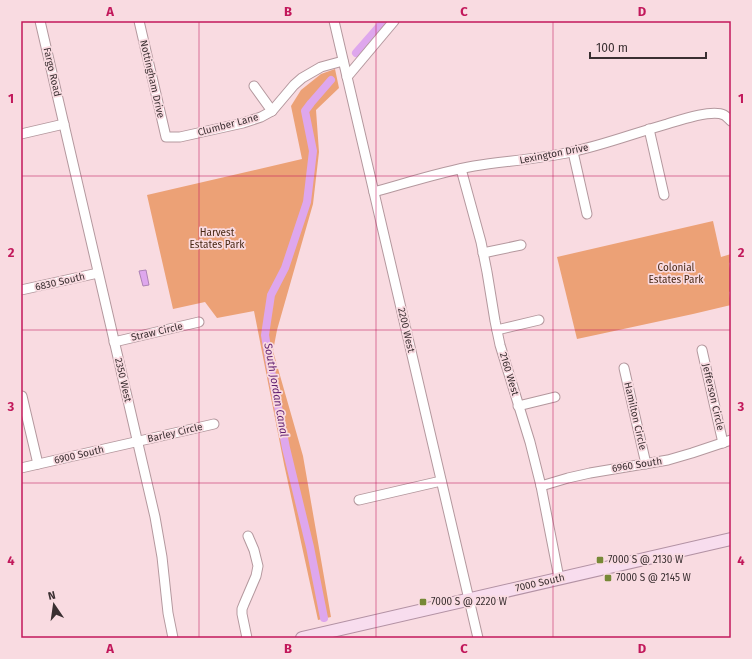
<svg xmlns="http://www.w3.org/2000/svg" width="752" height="659" viewBox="0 0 752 659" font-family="'Fira Sans',sans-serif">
  <rect width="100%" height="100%" fill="#f9dbe1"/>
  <g fill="#eca176">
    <polygon points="335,69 339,88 316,110 319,152 313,204 277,330 273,351 303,456 331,617 318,620 284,464 254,311 217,318 205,302 173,309 147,195 302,159 291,106 301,90 321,74"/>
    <polygon points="713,221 721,257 731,254 731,262 729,263 731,275 731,291 729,292 731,305 693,314 577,339 557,257"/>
  </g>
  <polygon fill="#dea7ed" stroke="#ad83b5" points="146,270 149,285 143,286 139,271"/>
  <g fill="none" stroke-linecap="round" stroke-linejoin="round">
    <g stroke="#dea7ed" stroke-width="8">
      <polyline points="356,53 384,21"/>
      <polyline points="324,618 310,547 286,448 269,360 265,335 271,295 285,268 307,202 313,151 305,111 311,103 331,80"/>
    </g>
    <g stroke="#b4989e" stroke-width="11">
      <g id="minor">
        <polyline points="40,21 155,517 162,557 168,613 173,638"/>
        <polyline points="139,21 166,137 180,137 243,123 261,117 272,111 294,85 302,78 321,67 343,61"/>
        <polyline points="334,21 478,638"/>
        <polyline points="347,77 394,21"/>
        <polyline points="254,86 272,111"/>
        <polyline points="649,129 664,195"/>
        <polyline points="21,134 64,124"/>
        <polyline points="573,152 587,214"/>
        <polyline points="461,169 481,242 487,272 495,321 500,345 530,442 541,486 559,578"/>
        <path d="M374,192C407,183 440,172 474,166C507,161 539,159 571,152C604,145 635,133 667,124C680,120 712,109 724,115C726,116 729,119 731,121"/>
        <polyline points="483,253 521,245"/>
        <polyline points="21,290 98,273"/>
        <polyline points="497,330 539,320"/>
        <polyline points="114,342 199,322"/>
        <polyline points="702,350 723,443"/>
        <polyline points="624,368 646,464"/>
        <polyline points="22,396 38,464"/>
        <polyline points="518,406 555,397"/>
        <polyline points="21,468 214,424"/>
        <polyline points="541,486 568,478 590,473 668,460 692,453 731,440"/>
        <polyline points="359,500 441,481"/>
        <polyline points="247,638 242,614 242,609 244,604 256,576 258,566 254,550 248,536"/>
      </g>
    </g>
    <g stroke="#b392a4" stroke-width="14">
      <polyline id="major" points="302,638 731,539"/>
    </g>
    <use href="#minor" stroke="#fff" stroke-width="9"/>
    <use href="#major" stroke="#f8ddee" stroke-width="12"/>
  </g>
  <path fill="none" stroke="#c2185b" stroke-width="1" stroke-opacity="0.55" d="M199,21V638M376,21V638M553,21V638M21,176H731M21,330H731M21,483H731"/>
  <g fill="#778837" stroke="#f9dbe1" stroke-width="1.5">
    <rect x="596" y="556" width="8" height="8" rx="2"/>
    <rect x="604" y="574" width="8" height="8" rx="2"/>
    <rect x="419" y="598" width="8" height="8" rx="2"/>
  </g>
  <g text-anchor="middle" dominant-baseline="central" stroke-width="3.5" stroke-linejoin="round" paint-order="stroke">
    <g font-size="10" fill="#3a2f31" stroke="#f9dbe1">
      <text transform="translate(52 72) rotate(77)">Fargo Road</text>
      <text transform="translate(152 79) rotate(77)">Nottingham Drive</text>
      <text transform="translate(228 125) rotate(-15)">Clumber Lane</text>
      <text transform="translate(554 154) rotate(-11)">Lexington Drive</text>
      <text transform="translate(60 282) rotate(-13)">6830 South</text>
      <text transform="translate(406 330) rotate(77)">2200 West</text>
      <text transform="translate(157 332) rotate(-13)">Straw Circle</text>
      <text transform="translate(509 374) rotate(73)">2160 West</text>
      <text transform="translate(123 380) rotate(77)">2350 West</text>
      <text transform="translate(713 397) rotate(77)">Jefferson Circle</text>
      <text transform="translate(635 416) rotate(77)">Hamilton Circle</text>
      <text transform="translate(175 433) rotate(-13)">Barley Circle</text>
      <text transform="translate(79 455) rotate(-13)">6900 South</text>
      <text transform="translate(637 465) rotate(-9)">6960 South</text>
      <text transform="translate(540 583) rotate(-13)">7000 South</text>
    </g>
    <g font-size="10" fill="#472713" stroke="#f9dbe1">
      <text x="217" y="233">Harvest<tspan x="217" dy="12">Estates Park</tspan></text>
      <text x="676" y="268">Colonial<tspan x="676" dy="12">Estates Park</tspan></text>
    </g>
    <g font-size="10" fill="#3a2f31" stroke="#f9dbe1" text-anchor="start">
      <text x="608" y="560">7000 S @ 2130 W</text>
      <text x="616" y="578">7000 S @ 2145 W</text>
      <text x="431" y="602">7000 S @ 2220 W</text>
    </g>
    <g font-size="11" font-style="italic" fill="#611f71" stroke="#f9dbe1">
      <text transform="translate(276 390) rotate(80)">South Jordan Canal</text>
    </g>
  </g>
  <rect width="752" height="659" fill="none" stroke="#f9dbe1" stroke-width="44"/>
  <g transform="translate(54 605) rotate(347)" stroke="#f9dbe1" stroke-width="3" paint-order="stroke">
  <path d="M0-3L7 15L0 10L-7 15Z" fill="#3a2f31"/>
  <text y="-6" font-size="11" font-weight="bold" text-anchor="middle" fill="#3a2f31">N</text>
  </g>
  <path d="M590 52v6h116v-6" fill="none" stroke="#3a2f31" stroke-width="2"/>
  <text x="596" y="52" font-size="12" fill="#3a2f31" stroke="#f9dbe1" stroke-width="3" paint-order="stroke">100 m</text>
  <rect x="22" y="22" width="708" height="615" fill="none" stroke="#c2185b" stroke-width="1.5"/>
  <g font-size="13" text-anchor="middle" font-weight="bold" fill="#c2185b">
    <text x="110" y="16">A</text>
    <text x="288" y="16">B</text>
    <text x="464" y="16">C</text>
    <text x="642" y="16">D</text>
    <text x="11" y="103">1</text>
    <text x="741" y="103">1</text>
    <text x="11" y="257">2</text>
    <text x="741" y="257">2</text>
    <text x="11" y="411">3</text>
    <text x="741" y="411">3</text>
    <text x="11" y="565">4</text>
    <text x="741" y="565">4</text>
    <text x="110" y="653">A</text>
    <text x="288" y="653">B</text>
    <text x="464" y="653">C</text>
    <text x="642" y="653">D</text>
  </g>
</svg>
